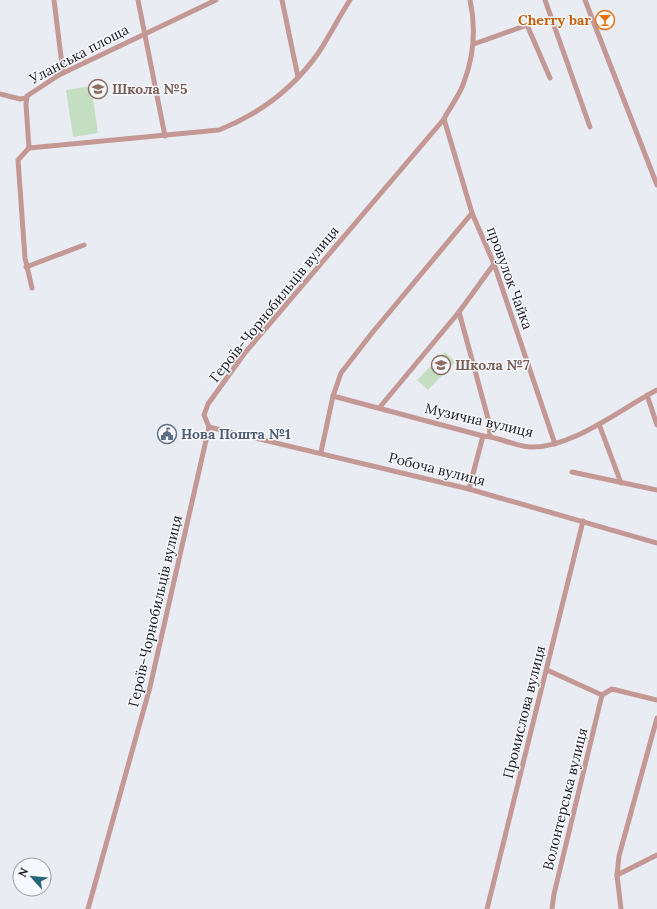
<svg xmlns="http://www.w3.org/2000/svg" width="657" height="909" viewBox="0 0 657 909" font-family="Lora,serif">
  <rect width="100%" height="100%" fill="#eaecf3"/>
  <g fill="#c4dec2">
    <polygon points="91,86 98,133 73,137 66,90"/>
    <polygon points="445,352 455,362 428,390 417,380"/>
  </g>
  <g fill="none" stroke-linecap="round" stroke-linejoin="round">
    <g stroke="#c49894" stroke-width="5">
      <polyline points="54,0 63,73"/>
      <polyline points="138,0 165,136"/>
      <polyline points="282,0 298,77"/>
      <polyline points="545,0 590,127"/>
      <polyline points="585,0 657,185"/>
      <polyline points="474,44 527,25 550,78"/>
      <polyline points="0,94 20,99 27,98"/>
      <polyline points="444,119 472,213 494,264 555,444"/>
      <path d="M29,148L219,130C259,114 294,88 319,52C330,35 339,17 350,0"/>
      <polyline points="29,148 26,104 27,96 59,75 216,0"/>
      <polyline points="29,148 18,160 25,258 32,288"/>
      <polyline points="26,267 84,245"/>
      <polyline points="459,312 489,422 490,436"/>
      <polyline points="647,395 657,425"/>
      <path d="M333,396L483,436C499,437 514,446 530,447C571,449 622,408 657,390"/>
      <polyline points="380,407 459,312 494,264"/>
      <polyline points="599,424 621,483"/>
      <polyline points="209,427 469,489 657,543"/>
      <polyline points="321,452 333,396 341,373 372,333 472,213"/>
      <polyline points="572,472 657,490"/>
      <polyline points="469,489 483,436"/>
      <polyline points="547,670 602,695 612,689 657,700"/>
      <polyline points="617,875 657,855"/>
      <path d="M88,909L150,687L209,427L204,415L208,404L244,354L444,119C450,107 460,95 464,82C474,55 476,27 470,0"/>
      <polyline points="487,909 583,521"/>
      <polyline points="552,909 554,894 602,695"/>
      <polyline points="621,909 617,875 619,856 657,718"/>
    </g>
  </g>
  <defs>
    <g id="bar-ring" transform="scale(1)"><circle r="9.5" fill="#f8f9ff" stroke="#e8710a" stroke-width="1.5"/><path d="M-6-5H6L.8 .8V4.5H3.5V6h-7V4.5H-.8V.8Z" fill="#e8710a"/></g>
    <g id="school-ring" transform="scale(1)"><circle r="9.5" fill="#f8f9ff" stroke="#8d6e63" stroke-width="1.5"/><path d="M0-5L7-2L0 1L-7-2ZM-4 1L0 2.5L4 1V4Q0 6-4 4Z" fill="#8d6e63"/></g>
    <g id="civic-ring" transform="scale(1)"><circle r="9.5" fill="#f8f9ff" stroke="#5c6f8a" stroke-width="1.5"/><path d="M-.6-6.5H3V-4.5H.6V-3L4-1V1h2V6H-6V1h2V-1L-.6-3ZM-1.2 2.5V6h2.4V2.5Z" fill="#5c6f8a"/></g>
  </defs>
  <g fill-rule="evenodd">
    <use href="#bar-ring" x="605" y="20"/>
    <use href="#school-ring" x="98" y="89"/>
    <use href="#school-ring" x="441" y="365"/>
    <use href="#civic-ring" x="167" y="434"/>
  </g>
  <g text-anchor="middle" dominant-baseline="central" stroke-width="3" stroke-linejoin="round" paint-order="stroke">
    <g font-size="14" font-weight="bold" fill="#c56008" stroke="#f8f9ff" text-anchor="end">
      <text x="591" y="20">Cherry bar</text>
    </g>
    <g font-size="14" fill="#1a1a1d" stroke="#f8f9ff">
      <text transform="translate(79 54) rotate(-28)">Уланська площа</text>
      <text transform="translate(510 278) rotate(70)">провулок Чайка</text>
      <text transform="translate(274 304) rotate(-51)">Героїв-Чорнобильців вулиця</text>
      <text transform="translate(479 420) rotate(13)">Музична вулиця</text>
      <text transform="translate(437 469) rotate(14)">Робоча вулиця</text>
      <text transform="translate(155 611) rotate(-77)">Героїв-Чорнобильців вулиця</text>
      <text transform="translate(524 712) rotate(-76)">Промислова вулиця</text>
      <text transform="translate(565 799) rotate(-76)">Волонтерська вулиця</text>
    </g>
    <g font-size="14" font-weight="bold" fill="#785e54" stroke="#f8f9ff" text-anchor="start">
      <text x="112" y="89">Школа №5</text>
      <text x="455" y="365">Школа №7</text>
    </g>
    <g font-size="14" font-weight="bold" fill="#4e5e75" stroke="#f8f9ff" text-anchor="start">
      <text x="181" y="434">Нова Пошта №1</text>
    </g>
  </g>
  <g transform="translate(32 877) rotate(297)"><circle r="19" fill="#f8f9ff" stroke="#9fa0a5"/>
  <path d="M0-3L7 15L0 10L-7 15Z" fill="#25667a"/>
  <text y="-6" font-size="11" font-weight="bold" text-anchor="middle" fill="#1a1a1d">N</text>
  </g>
</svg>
